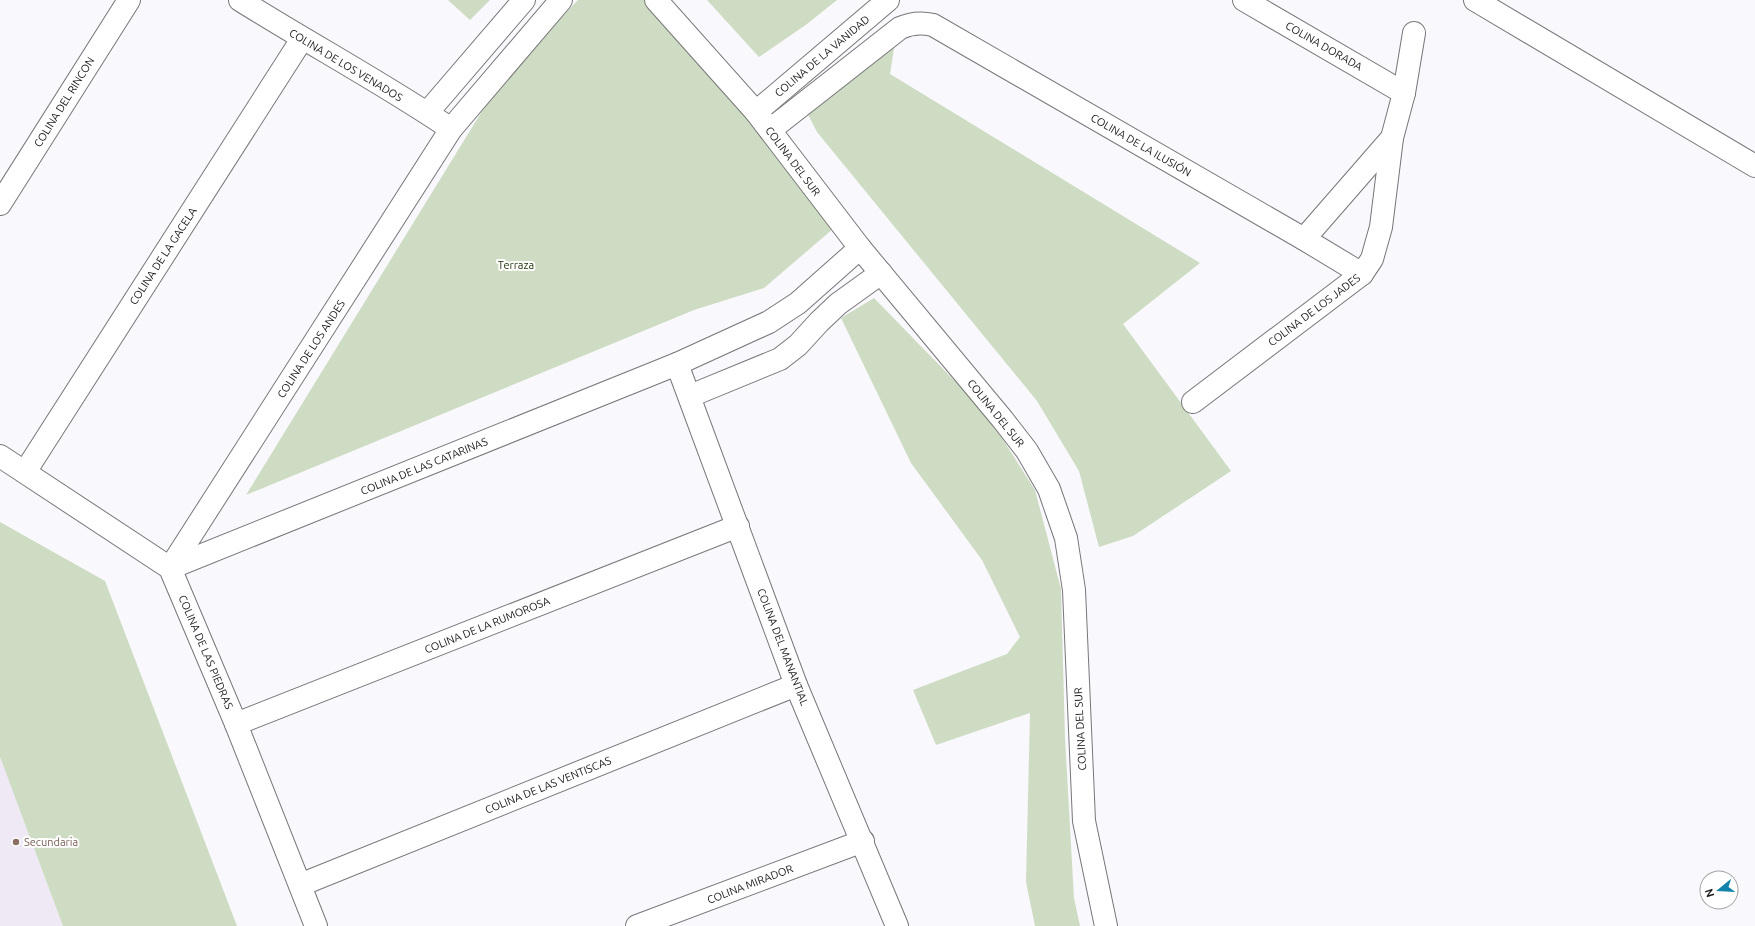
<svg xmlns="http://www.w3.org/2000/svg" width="1755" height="926" viewBox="0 0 1755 926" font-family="Ubuntu,sans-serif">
  <rect width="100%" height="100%" fill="#f9f8fc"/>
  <polygon fill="#eee9f5" points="0,757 63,926 0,926"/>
  <g fill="#cedcc3">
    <polygon points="448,0 490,0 470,20"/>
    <polygon points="578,0 650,0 751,118 834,228 764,288 694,310 246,495 503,77"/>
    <polygon points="707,0 837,0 807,24 759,57"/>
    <polygon points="895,42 890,74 1200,263 1123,324 1231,471 1133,536 1099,547 1079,471 1037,401 817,132 804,107"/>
    <polygon points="874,298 986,413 1035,490 1061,589 1065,738 1074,898 1080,926 1035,926 1026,882 1030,713 936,745 913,690 1007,654 1020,637 982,560 911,463 841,318"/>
    <polygon points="0,522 105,581 237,926 63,926 0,757"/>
  </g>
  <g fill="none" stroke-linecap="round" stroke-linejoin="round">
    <g stroke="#777679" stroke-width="24">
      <g id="minor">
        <path d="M240,0C310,44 383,83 451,129"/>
        <polyline points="656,0 756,112 860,248 1003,420 1027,451 1049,489 1066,538 1074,590 1084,821 1106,926"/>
        <polyline points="1244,0 1404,93"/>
        <polyline points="1475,0 1755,166"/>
        <polyline points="756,112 888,0"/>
        <polyline points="427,113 524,0"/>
        <path d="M770,130L900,28C911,23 921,22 933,25L1304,239L1362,274"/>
        <polyline points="0,204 129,0"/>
        <polyline points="1304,239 1392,138"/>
        <polyline points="677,364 796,685 897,926"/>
        <polyline points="690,396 780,359 798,345 819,322 838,304 881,273"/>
        <polyline points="1193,402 1362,274 1372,259 1381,227 1392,138 1404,93 1414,33"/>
        <polyline points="0,456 170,568 236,724 316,926"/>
        <polyline points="25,472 302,39"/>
        <polyline points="170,568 677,364 769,322 798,303 860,248"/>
        <polyline points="170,568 451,129 561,0"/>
        <polyline points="236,724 738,526"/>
        <polyline points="300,885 796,685"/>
        <polyline points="637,926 863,841"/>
      </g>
    </g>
    <use href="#minor" stroke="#fff" stroke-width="22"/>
  </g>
  <circle fill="#8d6e63" stroke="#fff" stroke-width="1.5" cx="16" cy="842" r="4"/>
  <g text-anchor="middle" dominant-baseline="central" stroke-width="4" stroke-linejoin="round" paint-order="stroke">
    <g font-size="11" fill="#1c1b1d" stroke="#fff">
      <text transform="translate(1324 46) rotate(30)">COLINA DORADA</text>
      <text transform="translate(822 56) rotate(-40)">COLINA DE LA VANIDAD</text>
      <text transform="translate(346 65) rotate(31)">COLINA DE LOS VENADOS</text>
      <text transform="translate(64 102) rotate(-58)">COLINA DEL RINCON</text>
      <text transform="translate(1141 145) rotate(30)">COLINA DE LA ILUSIÓN</text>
      <text transform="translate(793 161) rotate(53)">COLINA DEL SUR</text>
      <text transform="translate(163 256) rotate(-57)">COLINA DE LA GACELA</text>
      <text transform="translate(1314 310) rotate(-37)">COLINA DE LOS JADES</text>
      <text transform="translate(311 349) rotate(-57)">COLINA DE LOS ANDES</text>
      <text transform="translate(996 413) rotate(51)">COLINA DEL SUR</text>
      <text transform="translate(424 466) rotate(-22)">COLINA DE LAS CATARINAS</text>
      <text transform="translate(487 625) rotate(-22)">COLINA DE LA RUMOROSA</text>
      <text transform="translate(783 647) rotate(69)">COLINA DEL MANANTIAL</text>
      <text transform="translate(206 652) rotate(67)">COLINA DE LAS PIEDRAS</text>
      <text transform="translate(1080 729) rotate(-93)">COLINA DEL SUR</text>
      <text transform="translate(548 785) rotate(-22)">COLINA DE LAS VENTISCAS</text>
      <text transform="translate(750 884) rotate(-21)">COLINA MIRADOR</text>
    </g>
    <g font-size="11" fill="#1e3207" stroke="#fff">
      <text x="516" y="265">Terraza</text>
    </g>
    <g font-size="11" fill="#785e54" stroke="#fff" text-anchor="start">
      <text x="24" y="842">Secundaria</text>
    </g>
  </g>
  <g transform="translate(1719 890) rotate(252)"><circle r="19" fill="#ffffff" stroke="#a4a4a5"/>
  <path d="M0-3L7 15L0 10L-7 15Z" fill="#1183aa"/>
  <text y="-6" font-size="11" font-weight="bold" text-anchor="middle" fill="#1c1b1d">N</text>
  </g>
</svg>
